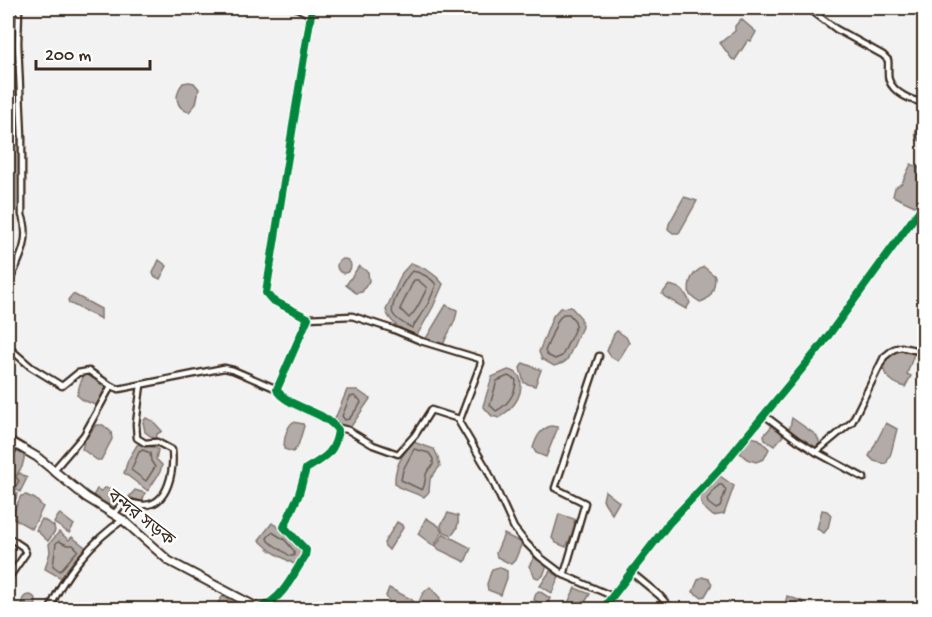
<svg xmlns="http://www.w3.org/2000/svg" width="932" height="617" viewBox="0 0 932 617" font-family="'Gochi Hand','Noto Sans Bengali',sans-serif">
  <rect width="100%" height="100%" fill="#f3f2f2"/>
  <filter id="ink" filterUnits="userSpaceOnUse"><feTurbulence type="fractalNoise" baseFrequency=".0167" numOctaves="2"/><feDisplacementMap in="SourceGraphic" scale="12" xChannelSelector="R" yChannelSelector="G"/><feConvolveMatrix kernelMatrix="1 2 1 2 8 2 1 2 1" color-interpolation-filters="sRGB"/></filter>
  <g filter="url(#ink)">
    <g fill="#b2aba7" stroke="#827770" stroke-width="1.5">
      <polygon points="741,19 756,32 751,41 748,40 735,60 732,59 720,43 735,31 735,26"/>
      <path d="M189,82L194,83L199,89L196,104L189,112C175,108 174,94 183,83Z"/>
      <path d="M924,114V141L917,140C912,131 920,122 924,114Z"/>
      <polygon points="911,164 924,170 924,198 919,208 893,196 895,188 902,183"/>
      <polygon points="684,197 697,201 679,233 673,233 668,229 669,224"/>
      <circle cx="344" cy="266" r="7"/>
      <polygon points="159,260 167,266 160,279 154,276 153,273"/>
      <path d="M411,263C423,267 435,273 443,284L433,307L416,337C403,330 390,324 386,310L402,273Z"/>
      <polygon points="359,266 368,272 369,281 362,292 356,293 346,285"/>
      <path d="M704,267L715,276C715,287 712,299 700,302L690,295C687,283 692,272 704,267Z"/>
      <path d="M669,285C680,287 686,292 690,303L686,309L665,297L662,294Z"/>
      <polygon points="73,294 101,309 101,319 69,303 68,300"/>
      <path d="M446,305L457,310C457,324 446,333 443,346L425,340Z"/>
      <polygon points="571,307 581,318 582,327 567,360 563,363 554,366 542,359 539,352 553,316 560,308"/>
      <polygon points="617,331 626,337 629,343 618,361 611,357 607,351 614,334"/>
      <path d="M903,349L915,351L907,374L911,376L905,387C891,383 874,369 890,356C895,352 897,350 903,349Z"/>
      <polygon points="523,363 541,370 535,386 524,383 520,368"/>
      <path d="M508,370C528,373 522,397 510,409C507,412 502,415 499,418L492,416L483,406L492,377Z"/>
      <polygon points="85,373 90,373 108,387 98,406 83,400 77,395 80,384"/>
      <polygon points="347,390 357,390 370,399 350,428 342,426 335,419"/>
      <polygon points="146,418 153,421 162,431 157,434 156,440 145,432 143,422"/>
      <polygon points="792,418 816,435 820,443 813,449 789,431"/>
      <path d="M293,422L303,424L304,426L298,446L293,452L284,449C284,440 286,428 293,422Z"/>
      <polygon points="886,423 897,429 891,453 886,464 874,461 869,456"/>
      <polygon points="96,425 103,425 111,432 112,439 101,460 97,460 82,449 85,439"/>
      <path d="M551,426L558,427L546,457L536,453L533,448C536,438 540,429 551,426Z"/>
      <polygon points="772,426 779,430 783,436 774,446 765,440 764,435"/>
      <polygon points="751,437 759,439 769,449 764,459 756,462 747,459 740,453"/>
      <path d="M413,442L434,449L438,457L440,466L430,479L429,492L424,497L398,487L395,483C394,468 403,453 413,442Z"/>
      <polygon points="140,444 156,448 158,450 156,459 162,465 160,472 148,491 124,473 128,460 137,445"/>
      <path d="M19,451L24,454V459L22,467L15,477L20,473L27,478L20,492L10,485L14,479L8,486C8,473 3,455 19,451Z"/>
      <polygon points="720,476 734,486 724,514 713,516 702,506 700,497"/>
      <polygon points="9,487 18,494 10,511 8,511"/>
      <polygon points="105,488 110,489 123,499 120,505 115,508 93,496 97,489 101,491"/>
      <polygon points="135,490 145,493 143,499 144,503 129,497"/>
      <polygon points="605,491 619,502 612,514 603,500"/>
      <polygon points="26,495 35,499 43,507 32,529 11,517 21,496"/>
      <polygon points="822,510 827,511 831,515 828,528 824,533 817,529"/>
      <path d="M448,513L458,516C459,523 457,530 452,535L442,531L441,525Z"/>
      <polygon points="60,514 74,525 69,533 54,523 58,516"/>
      <polygon points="559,514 574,519 575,528 566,547 556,543 552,538"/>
      <polygon points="426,518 439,526 442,533 434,546 418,534"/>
      <polygon points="42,519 54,526 55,531 48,541 36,530"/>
      <polygon points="397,522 402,525 403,528 389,550 385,546 384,543"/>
      <path d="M272,523C283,531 298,541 302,555L294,564L271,551L259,540Z"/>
      <polygon points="59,532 69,540 72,537 88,549 66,575 61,578 45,569 50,552 49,544"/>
      <polygon points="444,534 471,548 465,562 438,549 436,545"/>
      <polygon points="504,534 522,543 515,560 511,564 497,557 496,553"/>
      <polygon points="535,556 547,565 543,576 538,578 535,577 529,566"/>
      <polygon points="499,567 507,571 507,578 501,595 488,590 487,584 492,569"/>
      <polygon points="550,571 559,576 552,593 540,586"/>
      <polygon points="702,577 709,579 712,584 705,596 701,597 693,592 698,580"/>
      <path d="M430,587L440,598L439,606L436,609H420C417,600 423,592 430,587Z"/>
      <polygon points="389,588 411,599 413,601 411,609 388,609 389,602 386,596"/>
      <polygon points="575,588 590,594 581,609 575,609 568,603"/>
      <polygon points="539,591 550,598 547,607 534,600 536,593"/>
      <circle cx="29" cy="602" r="7"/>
      <polygon points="223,596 237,605 235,609 213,609"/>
      <polygon points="787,596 804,602 802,609 784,609"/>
    </g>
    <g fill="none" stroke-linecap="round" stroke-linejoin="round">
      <g stroke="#6b5e55" stroke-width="1.5">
        <path d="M412,271C420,272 432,278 436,285L428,304L412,328C406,325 396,320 393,314C389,305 406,277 412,271Z"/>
        <path d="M414,280H418L427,288C422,298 417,311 409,318L400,309Z"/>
        <polygon points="563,314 569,314 575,321 576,326 562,356 555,359 547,355 545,351 558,320"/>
        <path d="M508,376L516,380C516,393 508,405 496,411L490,405L497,381Z"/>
        <polygon points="354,396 360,400 361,403 349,419 345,420 342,416 350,397"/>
        <path d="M414,449L429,453L433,459V465C421,475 428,482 422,490L401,480L403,470Z"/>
        <polygon points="143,450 150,453 151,461 155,467 146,481 131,470 139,452"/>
        <polyline points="8,462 15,463 13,473 19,481 12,492 13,503 8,506"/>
        <polygon points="719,485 722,485 726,490 720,507 716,509 708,503 707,499"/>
        <polygon points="272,532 285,540 294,551 294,556 290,556 268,541 267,538"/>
        <polygon points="59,541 67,545 73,545 78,550 60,571 53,566 56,543"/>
      </g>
      <path stroke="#b2aba7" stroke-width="4" d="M8,273C15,246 15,223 15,196C15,166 17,137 15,108C13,74 10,42 11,8"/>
      <g stroke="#3b2a1e" stroke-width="9">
        <g id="minor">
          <polyline points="297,8 311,15"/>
          <path d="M808,8L836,29L883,55L888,60C889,66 887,74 889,80C893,92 913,103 924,101"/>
          <polyline points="8,80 9,180 8,239"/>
          <path d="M8,285C18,261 32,241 22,215V137L18,43L19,8"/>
          <polyline points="308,318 352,316 392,329 421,341 480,359 481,363 459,422 487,469 514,528 526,543 540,557 564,575 612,596"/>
          <polyline points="8,347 31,367 62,386 78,373 89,371 111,386"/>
          <polyline points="764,415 797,440 816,452 852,422 884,357 894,349 901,347 924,352"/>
          <polyline points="336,427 348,430 373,445 398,454 415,435 431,410 459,419"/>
          <polyline points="816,452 864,478"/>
          <polyline points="8,457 16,445"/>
          <polyline points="53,471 84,435 111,386 119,389 224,368 233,370 277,389"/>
          <path d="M114,514L124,502C131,502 137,505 144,505C169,505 174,469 172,450L157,442L145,443L137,438L136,424L141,385"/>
          <polyline points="8,537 23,547 26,553 8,579"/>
          <polyline points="631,572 660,596 672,610"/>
          <polyline points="564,575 585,503 555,488 599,356"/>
          <path d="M50,610C61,577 95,538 123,520"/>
        </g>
      </g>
      <g stroke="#3b2a1e" stroke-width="10">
        <g id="tertiary">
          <path d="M261,607C283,599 293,575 305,556L306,550L284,527L299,494L306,469C324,458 335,454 338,430C323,410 294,410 278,392L277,389L308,318L272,300L266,293L312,8"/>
          <polyline points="602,610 669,523 718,471 820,347 924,204"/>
        </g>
      </g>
      <g stroke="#3b2a1e" stroke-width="11">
        <polyline id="trunk" points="8,440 37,457 86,497 123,520 169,561 262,610"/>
      </g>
      <use href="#minor" stroke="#fff" stroke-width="4.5"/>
      <use href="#tertiary" stroke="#fff" stroke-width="5"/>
      <use href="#trunk" stroke="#fff" stroke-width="7"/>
      <g stroke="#fff" stroke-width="11">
        <g id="cycleway">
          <path d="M261,607C283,599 293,575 305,556L306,550L284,527L299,494L306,469C324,458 335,454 338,430C323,410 294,410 278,392L277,389L308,318L272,300L266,293L312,8"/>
          <polyline points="602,610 669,523 718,471 820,347 924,204"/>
        </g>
      </g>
      <use href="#cycleway" stroke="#00873e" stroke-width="8"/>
    </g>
  </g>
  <g text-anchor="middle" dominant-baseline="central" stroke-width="4.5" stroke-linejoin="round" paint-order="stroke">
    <g font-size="18" fill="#3b2a1e" stroke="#fff">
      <text transform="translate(140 519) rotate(38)">বন্দর সড়ক</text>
    </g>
  </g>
  <rect width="932" height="617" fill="none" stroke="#fff" stroke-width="30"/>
  <rect x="15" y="15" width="902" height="587" fill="none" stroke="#3b2a1e" stroke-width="2" filter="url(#ink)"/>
  <path d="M36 60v9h114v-9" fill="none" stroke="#3b2a1e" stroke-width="3"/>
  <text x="45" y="60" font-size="18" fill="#3b2a1e" stroke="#ffffff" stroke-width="4.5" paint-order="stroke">200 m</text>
</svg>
